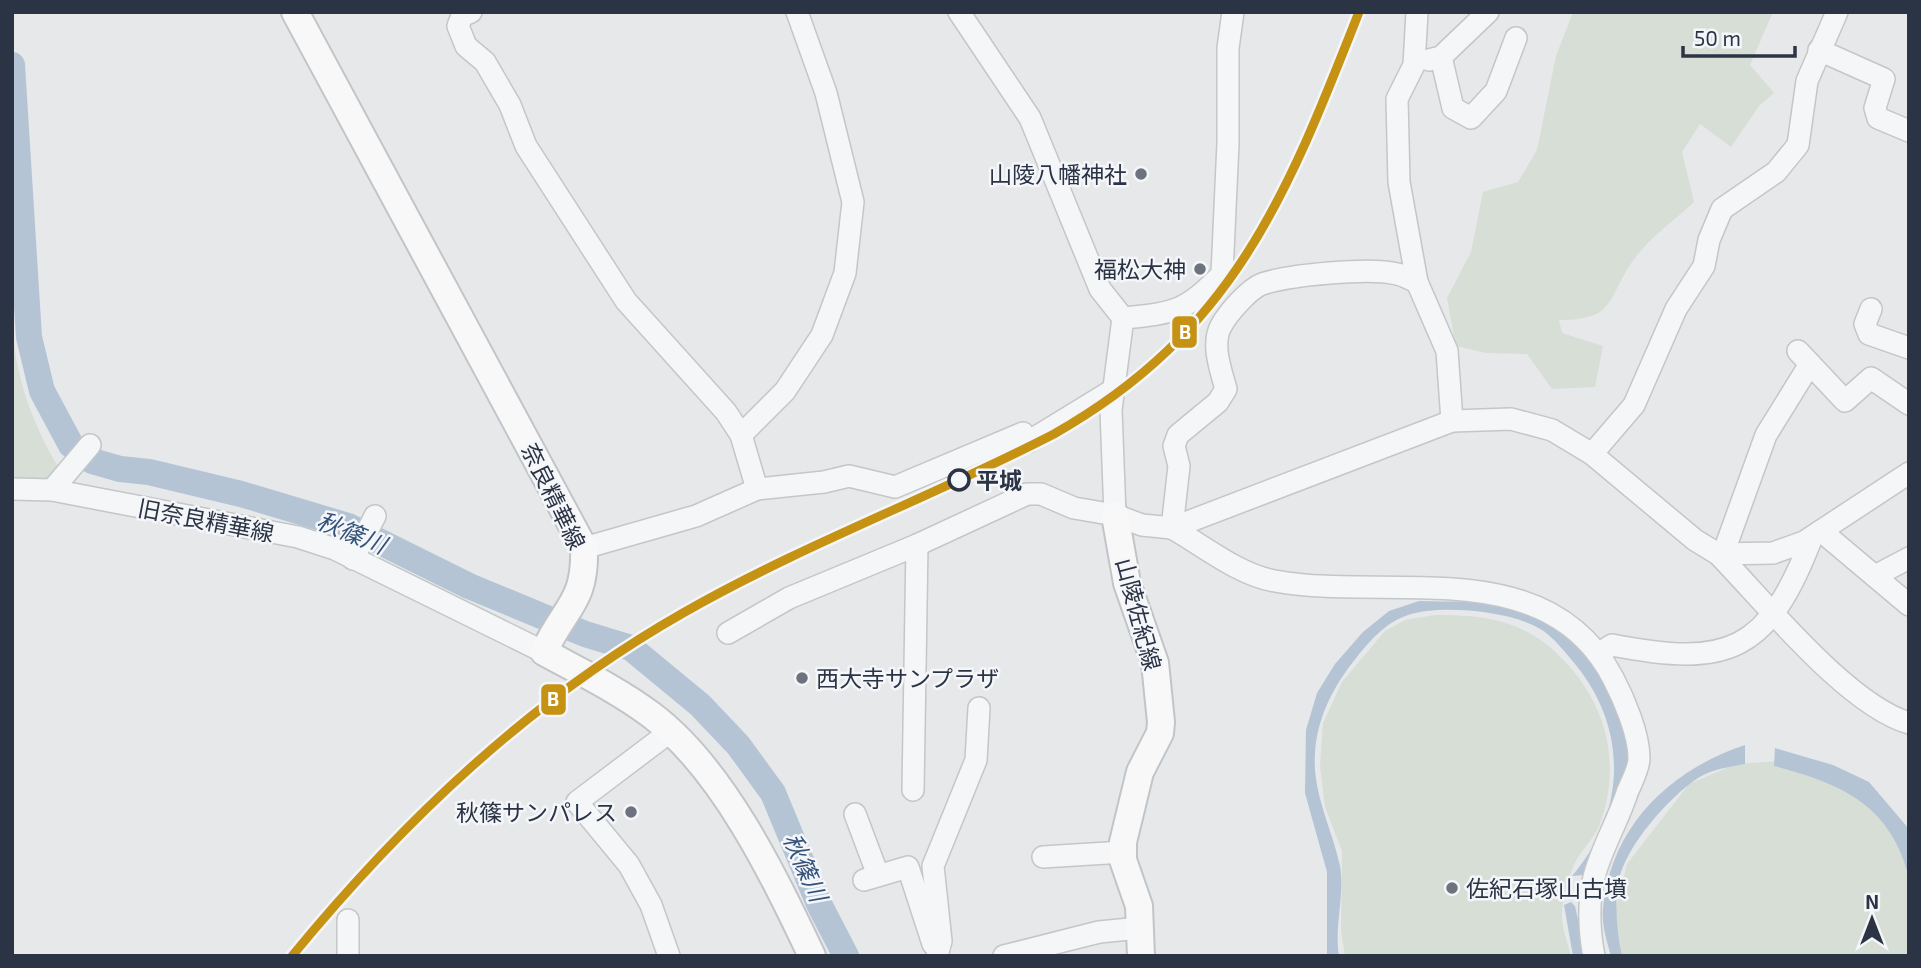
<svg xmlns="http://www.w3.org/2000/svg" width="1921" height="968" viewBox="0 0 1921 968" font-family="'Exo 2','Noto Sans JP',sans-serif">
  <rect width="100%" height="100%" fill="#e6e8ea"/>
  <g fill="#d6ded6">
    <path d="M1573,12H1773L1750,65L1774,93L1759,106L1731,147L1700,124L1682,152L1694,202C1675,220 1650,237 1635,258C1606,297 1618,320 1559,320L1562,333L1603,346L1595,387L1552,389L1527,354L1486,353L1456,346L1447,298L1471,252L1483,192L1518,182L1537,150L1556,56Z"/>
    <path d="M12,318C14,374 31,422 60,470L52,483L12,481Z"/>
    <path d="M1435,615C1492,615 1530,622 1569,666C1609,711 1621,769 1599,826C1593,840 1579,852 1573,867C1568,880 1561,905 1562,919C1563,931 1568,944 1571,956H1345L1341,931L1342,851L1325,807L1320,766L1323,723L1342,682L1385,631L1405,620Z"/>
    <polygon points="1794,760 1853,787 1906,843 1909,855 1909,956 1622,956 1615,912 1627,864 1689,784 1736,764"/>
  </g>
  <g fill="#b4c4d5">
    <path d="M1419,601C1451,602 1485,600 1515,608C1546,617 1568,636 1588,660C1598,672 1609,685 1617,699C1645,755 1613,828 1583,875L1572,876C1627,812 1628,728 1575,664C1566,653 1554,638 1542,630C1513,611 1441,604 1408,615C1384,623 1368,643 1353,662C1332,689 1317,719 1315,753C1312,793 1332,828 1340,866C1345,895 1334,926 1339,956H1327V872L1305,793L1306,730L1317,693L1335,664L1363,632L1389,611Z"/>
    <path d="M1745,745V764C1729,767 1712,769 1698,778C1670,796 1625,847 1619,880C1614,907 1617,930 1622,956H1611C1607,942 1601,923 1603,908C1611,826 1670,770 1745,745Z"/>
    <path d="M1775,748L1833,765L1869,782L1909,829V878C1891,805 1842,784 1774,766Z"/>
    <polygon points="1571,902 1575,906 1586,956 1573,956 1564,905"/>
  </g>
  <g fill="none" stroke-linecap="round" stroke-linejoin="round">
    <polyline stroke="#b4c4d5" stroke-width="26" points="12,65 29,337 42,391 71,445 92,461 120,469 149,472 241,494 348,526 469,586 585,634 631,648 700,705 738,745 773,793 819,904 846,956"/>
    <g stroke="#c4c6c8" stroke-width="24">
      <g id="minor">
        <polyline points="471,12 462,16 458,26 466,46 485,62 510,105 526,146 626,301 726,412 741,435 757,489"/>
        <polyline points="959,12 1030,118 1100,289 1123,318 1111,410 1115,515"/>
        <polyline points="1417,12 1414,65 1397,99 1399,182 1417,282 1447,351 1452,421"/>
        <polyline points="1819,50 1884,79 1875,108 1878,118 1909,131"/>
        <polyline points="1441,57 1453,108 1471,118 1496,91 1516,38"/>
        <polyline points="1429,60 1441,57 1488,12"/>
        <path d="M1417,282C1411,280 1404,275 1397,274C1370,267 1289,275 1262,284C1249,289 1228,313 1221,326C1211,344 1221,371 1226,389L1218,402L1178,435L1174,446L1179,466L1172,528C1204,546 1239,575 1275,581C1389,602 1546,551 1613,678C1624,699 1639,734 1639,758C1639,769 1631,783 1627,793C1618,821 1601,849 1594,877C1588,900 1589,932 1594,956"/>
        <polyline points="1871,309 1865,324 1869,334 1909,348"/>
        <path d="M1123,318C1174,313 1186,312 1222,274L1228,143V48L1233,12"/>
        <polyline points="1798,351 1845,401 1871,378 1909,404"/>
        <polyline points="741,435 785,391 822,335 845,273 853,202 826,93 797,12"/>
        <polyline points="1592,454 1634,405 1676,309 1704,266 1709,240 1722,209 1776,172 1798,145 1807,81 1837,12"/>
        <polyline points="12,489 52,490 298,537 335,549 544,652"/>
        <polyline points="52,490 90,445"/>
        <polyline points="1821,531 1909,605"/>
        <polyline points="584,548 696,516 757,489 824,482 849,476 895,487 1023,433 1028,442 1113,390"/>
        <path d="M1718,554C1764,601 1847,705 1909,723"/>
        <polyline points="1723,554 1766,435 1810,364"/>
        <polyline points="353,559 375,516"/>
        <polyline points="1875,576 1909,558"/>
        <polyline points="728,633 789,598 917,545 1027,494 1041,494 1074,508 1115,515 1142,525 1172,528 1452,421 1511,419 1552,430 1592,454 1695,540 1718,554 1773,553 1804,542 1909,473"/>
        <path d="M1598,654L1612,645C1729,668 1768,652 1812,537"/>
        <polyline points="913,790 917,545"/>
        <polyline points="855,814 878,875"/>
        <polyline points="1043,857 1123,852"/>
        <polyline points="864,880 908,867 933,944"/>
        <polyline points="348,956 348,920"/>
        <polyline points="669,956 651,905 629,865 577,802 671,731"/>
        <polyline points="937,956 941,941 933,866 976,760 979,708"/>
        <polyline points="1004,956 1099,932 1140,928"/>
      </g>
    </g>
    <g stroke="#c2c5c8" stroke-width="30">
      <g id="major">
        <path d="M295,12L584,548C586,603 564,607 544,652C579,671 618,690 650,714C722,767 774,876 812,956"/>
        <polyline points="1115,515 1127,583 1155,663 1161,722 1160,733 1140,772 1123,842 1123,860 1139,906 1141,956"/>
      </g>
    </g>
    <use href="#minor" stroke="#f5f6f7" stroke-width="21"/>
    <use href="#major" stroke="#f8f8f8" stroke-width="26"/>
    <g stroke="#f4f6f9" stroke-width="14">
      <path id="rail-1" d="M292,956C403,821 530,700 683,613C802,545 932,497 1054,434C1234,332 1287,195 1359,12"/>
    </g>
    <use href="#rail-1" stroke="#c69213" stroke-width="9"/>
  </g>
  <g fill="#6c737f" stroke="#f4f6f9" stroke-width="2.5">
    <circle cx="1141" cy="174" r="7"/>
    <circle cx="1200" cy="269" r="7"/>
    <circle cx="802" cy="678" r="7"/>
    <circle cx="631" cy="812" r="7"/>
    <circle cx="1452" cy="888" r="7"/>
  </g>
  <circle fill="#f4f6f9" stroke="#2b3445" stroke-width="3.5" cx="959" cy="480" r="10"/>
  <g text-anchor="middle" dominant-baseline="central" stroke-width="5" stroke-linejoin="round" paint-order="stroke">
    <g font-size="23" fill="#2b3445" stroke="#f4f6f9" text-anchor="end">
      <text x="1127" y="174">山陵八幡神社</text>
      <text x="1186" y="269">福松大神</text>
      <text x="816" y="678" text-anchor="start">西大寺サンプラザ</text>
      <text x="617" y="812">秋篠サンパレス</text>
      <text x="1466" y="888" text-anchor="start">佐紀石塚山古墳</text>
    </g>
    <g font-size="23" font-weight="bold" fill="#2b3445" stroke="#f4f6f9" text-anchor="start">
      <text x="976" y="480">平城</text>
    </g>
    <g font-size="23" fill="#2b3445" stroke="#f4f6f9">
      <text transform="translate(554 496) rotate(64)">奈良精華線</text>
      <text transform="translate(206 520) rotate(11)">旧奈良精華線</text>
      <text transform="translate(1139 614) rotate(75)">山陵佐紀線</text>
    </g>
    <g font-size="24" font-style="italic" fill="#34527a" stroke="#f4f6f9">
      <text transform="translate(352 532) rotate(22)">秋篠川</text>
      <text transform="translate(806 867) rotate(66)">秋篠川</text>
    </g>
  </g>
  <g stroke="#f4f6f9" stroke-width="2.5">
    <rect x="1171" y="315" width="27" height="34" rx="7" fill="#c69213"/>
    <rect x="540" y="683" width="27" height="33" rx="7" fill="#c69213"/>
  </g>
  <g font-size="19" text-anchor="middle" font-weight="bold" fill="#fff">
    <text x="1185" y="339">B</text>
    <text x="553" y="706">B</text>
  </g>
  <rect width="1921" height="968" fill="none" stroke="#2b3445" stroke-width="28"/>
  <g transform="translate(1872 919)" stroke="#f4f6f9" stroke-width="5" paint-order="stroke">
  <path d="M0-5L12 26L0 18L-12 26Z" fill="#2b3445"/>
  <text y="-10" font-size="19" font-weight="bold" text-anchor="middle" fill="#2b3445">N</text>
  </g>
  <path d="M1683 46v10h112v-10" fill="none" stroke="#2b3445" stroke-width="3.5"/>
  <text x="1694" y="46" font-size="21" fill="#2b3445" stroke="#f4f6f9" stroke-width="5" paint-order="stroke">50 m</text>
</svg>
